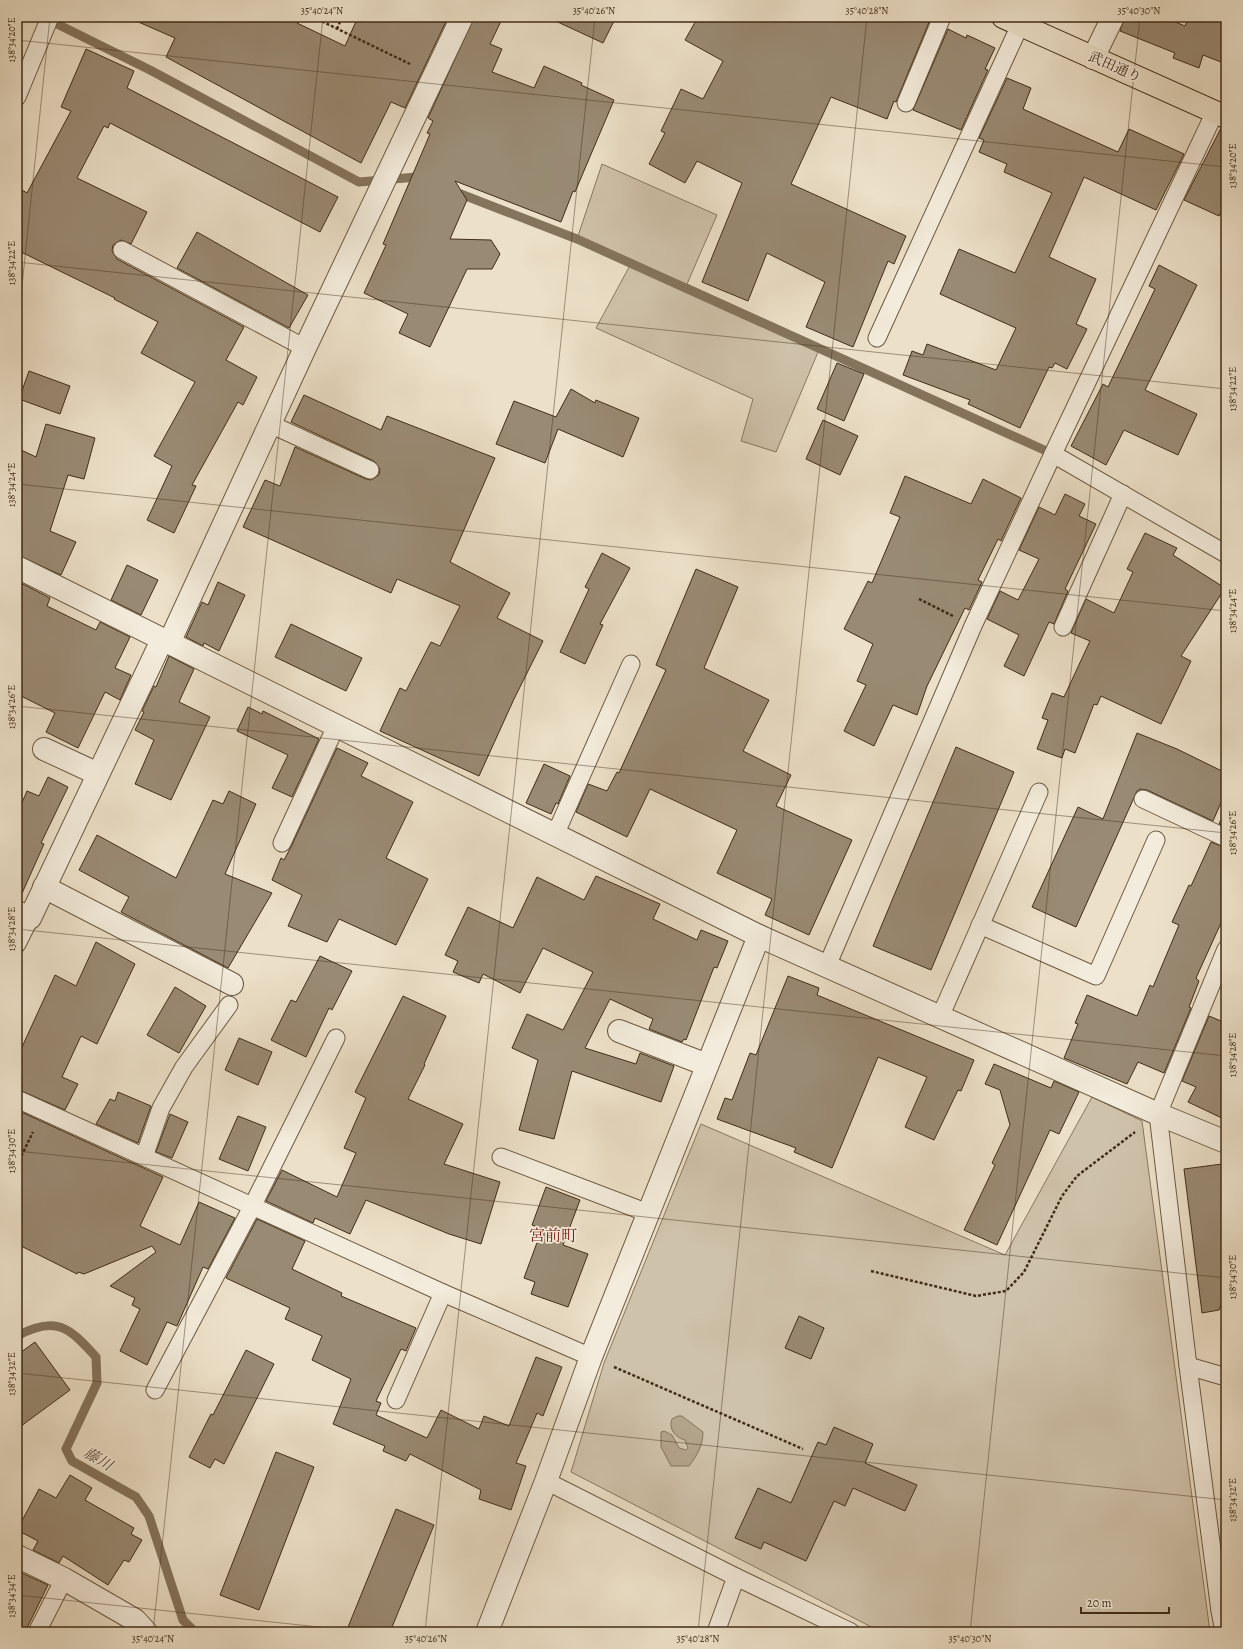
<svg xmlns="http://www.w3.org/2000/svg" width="1243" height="1649" viewBox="0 0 1243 1649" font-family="Alegreya,'Noto Serif JP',serif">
  <rect width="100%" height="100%" fill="#ece0c8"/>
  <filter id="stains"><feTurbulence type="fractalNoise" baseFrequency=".005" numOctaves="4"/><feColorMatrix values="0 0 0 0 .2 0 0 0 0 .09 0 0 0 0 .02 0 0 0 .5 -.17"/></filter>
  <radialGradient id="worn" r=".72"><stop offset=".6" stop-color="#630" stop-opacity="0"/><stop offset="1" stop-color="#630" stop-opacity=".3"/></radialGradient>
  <g fill="#cfc2aa" stroke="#887860">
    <polygon points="602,164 717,215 687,284 821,345 776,452 741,441 753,399 596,328 633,260 577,239"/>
    <polygon points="1092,1097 1142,1121 1210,1632 881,1632 571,1472 604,1363 701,1124 1005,1255"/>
  </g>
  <path fill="#b2a38b" stroke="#84745c" d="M678,1416H682L703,1432C703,1445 697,1456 689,1466H671L661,1447V1432L664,1431L672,1435L679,1448L686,1450L688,1448L685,1440C676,1438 668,1429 672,1419Z"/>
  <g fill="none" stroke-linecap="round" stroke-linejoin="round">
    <g stroke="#84745c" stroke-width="9">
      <polyline points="49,20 150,70 359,182 417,177 423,179"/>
      <polyline points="453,191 577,239 1053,454"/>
      <path d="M17,1336C56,1315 69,1327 96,1357L97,1383L66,1449L72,1461L136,1497L149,1516L183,1620L195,1632"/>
    </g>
  </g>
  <g fill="#998a73" stroke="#402d16">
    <polygon points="127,17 299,17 297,23 345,46 358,17 448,17 405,108 391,102 361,163 166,57 175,38"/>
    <polygon points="474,17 503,17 490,44 502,49 492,72 534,88 544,66 582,83 581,85 614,100 575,192 573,191 561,222 455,181 467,200 450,239 491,240 500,254 492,269 467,269 430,347 399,333 408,314 364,293 386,245 383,244 430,134 427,133 433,121 428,118"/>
    <polygon points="547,17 616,17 603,43"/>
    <polygon points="698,17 925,17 930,20 896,102 894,101 887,119 831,97 791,184 906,236 894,264 888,261 853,347 806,327 825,282 767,253 748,301 702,282 742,183 697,161 685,183 649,164 665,133 661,131 681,89 703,99 723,61 685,40"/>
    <polygon points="1089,17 1099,17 1097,22"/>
    <polygon points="1125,17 1163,17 1185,26 1189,17 1226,17 1226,64 1203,55 1199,68 1173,58 1175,53 1120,31"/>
    <polygon points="948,29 966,38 967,35 995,48 985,69 988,70 961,130 913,110"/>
    <polygon points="86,49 134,71 127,88 338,197 320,232 110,123 108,128 104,126 77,178 147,212 131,244 121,240 113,245 112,251 117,259 244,327 226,360 257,377 243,405 238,402 192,485 196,486 174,533 147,520 172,466 154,456 195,382 141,353 158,322 114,299 115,298 17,250 17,187 27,193 71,111 61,107"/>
    <polygon points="1007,78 1031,88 1023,109 1118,152 1129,129 1184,154 1156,210 1084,177 1049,257 1096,279 1076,324 1087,329 1067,369 1055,363 1052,368 1049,367 1020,428 968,404 970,400 903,375 912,351 923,355 927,344 996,370 1016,328 940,294 959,249 1015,273 1052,193 1004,172 1007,164 979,152 984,140 979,138"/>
    <polygon points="1221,128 1226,129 1226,201 1219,216 1184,200"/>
    <polygon points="197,232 308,295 289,328 177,268"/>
    <polygon points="1159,265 1197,285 1145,390 1197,414 1178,455 1124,430 1106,465 1071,446 1103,384 1108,387 1155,289 1149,286"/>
    <polygon points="837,363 864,374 844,421 817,409"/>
    <polygon points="29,371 70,386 60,414 19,399"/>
    <polygon points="571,389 595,403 596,400 639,418 623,457 558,429 545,463 496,444 514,401 556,417"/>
    <polygon points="304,395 381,430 387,416 495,458 450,562 510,593 497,618 543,641 514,699 479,776 380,731 400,688 406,691 431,642 440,646 460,606 397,579 391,593 243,527 265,480 280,486 295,447 366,479 371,480 379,475 380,469 374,461 291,422"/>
    <polygon points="823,420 858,436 840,475 806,459"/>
    <polygon points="46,424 95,438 84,479 68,475 50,531 76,542 61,575 17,555 17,448 36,457"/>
    <polygon points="905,476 971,504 983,479 1021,498 1001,541 998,539 978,580 982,582 969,610 965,608 927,686 917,715 893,705 874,746 844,731 866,685 857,681 873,644 844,629 868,581 872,583 900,517 890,513"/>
    <polygon points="1065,494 1085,504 1079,516 1096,524 1065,589 1068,591 1054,624 1049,622 1024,676 1004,666 1019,635 987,619 1000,591 1018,600 1039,559 1019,550 1039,507 1055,515"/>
    <polygon points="1145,533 1177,548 1173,555 1225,588 1181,656 1191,661 1161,724 1101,696 1097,705 1094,704 1075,753 1065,749 1062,758 1037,749 1048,720 1042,718 1052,693 1064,697 1090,641 1071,633 1086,599 1114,613 1133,572 1127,569"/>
    <polygon points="602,553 630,568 600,624 603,625 585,664 560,652 589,589 585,587"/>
    <polygon points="127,565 158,580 141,615 111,600"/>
    <polygon points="696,569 738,587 704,668 769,700 743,751 791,775 776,806 852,840 809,935 765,915 772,899 717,873 737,830 650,789 627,837 576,812 588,784 607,791 617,772 619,773 666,670 656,665"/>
    <polygon points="17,581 50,598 47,606 96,630 100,622 130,637 115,668 131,675 120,700 105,692 78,748 46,732 55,713 17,694"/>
    <polygon points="218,582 245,595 219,651 204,643 203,646 186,637 202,602 208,605"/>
    <polygon points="291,624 362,658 346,691 275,657"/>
    <polygon points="169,656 194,669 179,702 210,717 171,800 135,784 154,740 135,730 144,712 142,711 154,686 156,687"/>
    <polygon points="248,707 262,714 263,711 319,739 292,797 272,788 288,755 237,731"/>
    <polygon points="1137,733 1177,749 1226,773 1226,791 1213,821 1147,790 1140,789 1137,791 1076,927 1032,907 1078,807 1103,819"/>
    <polygon points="956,747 1014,772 931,970 873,946"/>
    <polygon points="337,748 368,763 361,776 413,802 386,858 428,879 396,945 339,919 327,942 288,926 302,895 272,880 281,858 284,860 291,847"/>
    <polygon points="544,764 570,776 558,804 556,803 551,814 526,803"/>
    <polygon points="48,777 68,787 41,843 44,844 19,900 17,900 17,814 27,791 39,796"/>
    <polygon points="229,791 256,804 225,874 272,893 228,968 121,912 129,897 79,870 97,835 176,878 213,800 223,804"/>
    <polygon points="1226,809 1226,827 1219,824"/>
    <polygon points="1211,842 1226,848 1226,912 1196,978 1199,981 1189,1007 1191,1008 1164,1073 1138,1062 1127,1084 1064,1058 1078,1024 1075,1023 1087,995 1137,1016 1150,985 1153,987 1179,925 1172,922 1189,885 1191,886"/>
    <polygon points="596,876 660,904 653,919 697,940 701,930 728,941 717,968 714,967 686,1040 684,1039 682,1042 649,1029 653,1019 610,999 585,1048 636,1064 640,1053 674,1066 661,1102 572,1071 554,1139 519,1130 538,1060 512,1048 527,1014 563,1030 593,972 543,948 520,993 483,974 479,983 453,972 458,961 445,955 468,907 513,928 537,877 584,900"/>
    <polygon points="96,942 135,964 97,1044 81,1036 62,1077 78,1084 65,1110 17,1089 17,1058 55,975 76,986"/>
    <polygon points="320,956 352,971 332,1010 329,1008 306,1057 271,1040 291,1000 296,1002"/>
    <polygon points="788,976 819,988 817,995 974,1060 961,1091 958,1090 934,1140 905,1127 927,1077 878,1057 832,1168 794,1152 796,1148 717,1119 725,1098 732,1100 750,1053 756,1055"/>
    <polygon points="175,987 206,1006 179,1053 147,1035"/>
    <polygon points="403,996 446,1016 424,1064 425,1065 408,1099 463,1124 444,1164 500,1182 481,1244 449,1234 366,1200 350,1234 315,1218 313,1223 266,1201 282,1170 337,1197 356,1153 344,1148 366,1098 355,1092"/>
    <polygon points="1209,1016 1226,1023 1226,1120 1188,1102 1196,1087 1182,1081"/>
    <polygon points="239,1038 272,1052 258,1085 225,1070"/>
    <polygon points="994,1064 1051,1088 1054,1081 1079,1092 1059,1134 1050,1130 997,1245 964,1230 995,1165 992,1163 1010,1125 1000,1090 985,1084"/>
    <polygon points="118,1092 151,1106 138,1143 96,1124 110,1099 115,1101"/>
    <polygon points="17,1110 163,1177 140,1226 180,1245 199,1202 235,1218 208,1269 203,1267 177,1326 167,1322 147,1365 120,1351 140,1309 132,1305 135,1298 110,1286 156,1252 152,1246 84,1274 78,1272 77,1274 17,1244"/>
    <polygon points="170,1114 188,1122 172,1158 156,1152"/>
    <polygon points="238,1116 266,1127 248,1171 219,1159"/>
    <polygon points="1222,1164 1226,1196 1226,1291 1219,1310 1202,1313 1184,1169"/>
    <polygon points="546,1187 580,1200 563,1245 588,1254 568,1307 531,1294 535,1282 524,1278 542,1229 532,1225"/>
    <polygon points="257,1219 305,1241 292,1269 342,1293 341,1296 416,1328 406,1351 401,1349 376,1401 381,1403 376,1415 427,1438 441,1410 479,1429 484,1416 509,1426 536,1357 562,1367 543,1416 537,1413 516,1463 526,1466 511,1510 479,1499 481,1490 410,1454 406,1461 383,1451 385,1446 333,1424 351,1379 312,1360 322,1336 285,1319 290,1308 226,1278"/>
    <polygon points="799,1316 824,1328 811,1359 785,1348"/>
    <polygon points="35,1342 70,1390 17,1429 17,1355"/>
    <polygon points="246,1350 274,1364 224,1464 215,1459 210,1468 189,1457 211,1414 213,1415"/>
    <polygon points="834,1427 873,1444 865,1463 917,1485 905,1511 853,1488 845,1506 834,1501 806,1561 764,1542 761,1549 735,1538 758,1488 791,1503 818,1442 826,1445"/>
    <polygon points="276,1452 314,1467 259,1610 220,1595"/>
    <polygon points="70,1475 92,1488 85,1500 134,1528 131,1534 142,1540 129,1562 124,1560 108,1585 63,1556 59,1563 33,1550 38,1541 17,1530 39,1489 56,1498"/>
    <polygon points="396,1509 434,1525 390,1632 346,1632"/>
    <polygon points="22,1573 48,1585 25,1632 17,1632 17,1584"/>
  </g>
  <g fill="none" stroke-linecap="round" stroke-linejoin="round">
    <g stroke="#6b5a42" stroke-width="19">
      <g id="lane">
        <polyline points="17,97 50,17"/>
        <polyline points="906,103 942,17"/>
        <polyline points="122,250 305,348"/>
        <polyline points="877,338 1020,25"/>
        <polyline points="270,424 370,470"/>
        <polyline points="1053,454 1226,554"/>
        <polyline points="1063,627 1123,494"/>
        <polyline points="1143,799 1226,838"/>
        <polyline points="555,835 631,664"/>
        <polyline points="282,843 336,726"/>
        <polyline points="980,925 1096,976 1156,840"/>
        <polyline points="17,944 30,918"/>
        <polyline points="1226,949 1158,1114 1188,1366 1220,1611 1226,1613"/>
        <polyline points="827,966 973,626 1053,454 1215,112"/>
        <polyline points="940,1017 1039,792"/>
        <polyline points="17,1099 443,1293 591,1357"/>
        <polyline points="144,1157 161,1108 184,1067 229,1005"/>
        <polyline points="501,1157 648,1213"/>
        <polyline points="1188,1366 1226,1377"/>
        <polyline points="155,1390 252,1207 336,1038"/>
        <polyline points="396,1400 443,1293"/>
        <polyline points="546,1481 736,1577 851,1632"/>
        <polyline points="1220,1611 1224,1632"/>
        <polyline points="37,1632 64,1579"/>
        <polyline points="716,1632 736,1577"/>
      </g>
    </g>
    <g stroke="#6b5a42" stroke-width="24">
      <g id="street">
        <polyline points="1093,58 1113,17"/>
        <polyline points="17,567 759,936 1158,1114 1226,1142"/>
        <polyline points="169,643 305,348 462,17"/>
        <polyline points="44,749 98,774"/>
        <polyline points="44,887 232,984"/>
        <polyline points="17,912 30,918 162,640"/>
        <polyline points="619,1031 707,1065"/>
        <polyline points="17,1556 64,1579 135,1620 146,1632"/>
        <polyline points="487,1632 546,1481 591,1357 759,936"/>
      </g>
    </g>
    <g stroke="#402d16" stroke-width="24">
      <polyline id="primary" points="1003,17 1226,117"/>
    </g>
    <g stroke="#402d16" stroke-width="2.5" stroke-dasharray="3 2" stroke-linecap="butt">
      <polyline points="313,17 410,64"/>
      <polyline points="337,29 342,17"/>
      <polyline points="919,599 953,616"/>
      <polyline points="17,1165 33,1132"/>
      <polyline points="871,1271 976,1296 1006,1291 1024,1272 1062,1196 1077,1176 1135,1132"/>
      <polyline points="614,1367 803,1449"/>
    </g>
    <use href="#lane" stroke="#f3ebdb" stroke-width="17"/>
    <use href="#street" stroke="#f3ebdb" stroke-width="22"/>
    <use href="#primary" stroke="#ece0c8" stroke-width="22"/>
  </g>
  <path fill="none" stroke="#402d16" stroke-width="1" stroke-opacity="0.45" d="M17,40L1226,167M17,262L1226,389M17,334L50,17M17,484L1226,611M17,706L1226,833M17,929L1226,1056M17,1151L1226,1278M17,1373L1226,1500M17,1595L366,1632M153,1632L323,17M425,1632L595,17M698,1632L867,17M970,1632L1140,17"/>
  <g text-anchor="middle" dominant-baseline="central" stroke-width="3.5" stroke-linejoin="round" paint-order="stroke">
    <g font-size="14" fill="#402d16" stroke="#f3ebdb">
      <text transform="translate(1115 67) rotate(24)">武田通り</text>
    </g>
    <g font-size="15" font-style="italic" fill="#5c4a33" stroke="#f3ebdb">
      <text transform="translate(98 1459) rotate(31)">藤川</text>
    </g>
    <g font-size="16" fill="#7a1f14" stroke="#f3ebdb">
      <text x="553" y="1236">宮前町</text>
    </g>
  </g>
  <rect width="1243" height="1649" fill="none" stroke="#ece0c8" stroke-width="44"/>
  <path d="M1081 1607v6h88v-6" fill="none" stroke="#402d16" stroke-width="2"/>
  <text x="1087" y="1607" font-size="12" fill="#402d16" stroke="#f3ebdb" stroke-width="3" paint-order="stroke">20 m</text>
  <rect x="22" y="22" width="1199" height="1605" fill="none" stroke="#402d16" stroke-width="1.5"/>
  <g font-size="10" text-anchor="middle" fill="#402d16">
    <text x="322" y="14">35°40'24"N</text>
    <text x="594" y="14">35°40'26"N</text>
    <text x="867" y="14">35°40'28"N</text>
    <text x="1139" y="14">35°40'30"N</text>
    <text transform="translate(11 40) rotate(-90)" y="4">138°34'20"E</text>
    <text transform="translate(1232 166) rotate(-90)" y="4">138°34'20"E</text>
    <text transform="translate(11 263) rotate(-90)" y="4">138°34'22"E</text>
    <text transform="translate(1232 389) rotate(-90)" y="4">138°34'22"E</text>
    <text transform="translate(11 485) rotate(-90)" y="4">138°34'24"E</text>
    <text transform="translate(1232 611) rotate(-90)" y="4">138°34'24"E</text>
    <text transform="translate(11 707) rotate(-90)" y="4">138°34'26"E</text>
    <text transform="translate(1232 833) rotate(-90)" y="4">138°34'26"E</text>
    <text transform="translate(11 929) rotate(-90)" y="4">138°34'28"E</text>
    <text transform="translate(1232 1055) rotate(-90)" y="4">138°34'28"E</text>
    <text transform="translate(11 1151) rotate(-90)" y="4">138°34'30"E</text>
    <text transform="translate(1232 1277) rotate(-90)" y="4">138°34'30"E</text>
    <text transform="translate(11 1374) rotate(-90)" y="4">138°34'32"E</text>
    <text transform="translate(1232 1500) rotate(-90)" y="4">138°34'32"E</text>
    <text transform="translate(11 1596) rotate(-90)" y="4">138°34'34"E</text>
    <text x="153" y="1642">35°40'24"N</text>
    <text x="426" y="1642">35°40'26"N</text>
    <text x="698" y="1642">35°40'28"N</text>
    <text x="970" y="1642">35°40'30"N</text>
  </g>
  <rect width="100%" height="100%" filter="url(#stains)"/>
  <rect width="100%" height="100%" fill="url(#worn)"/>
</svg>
